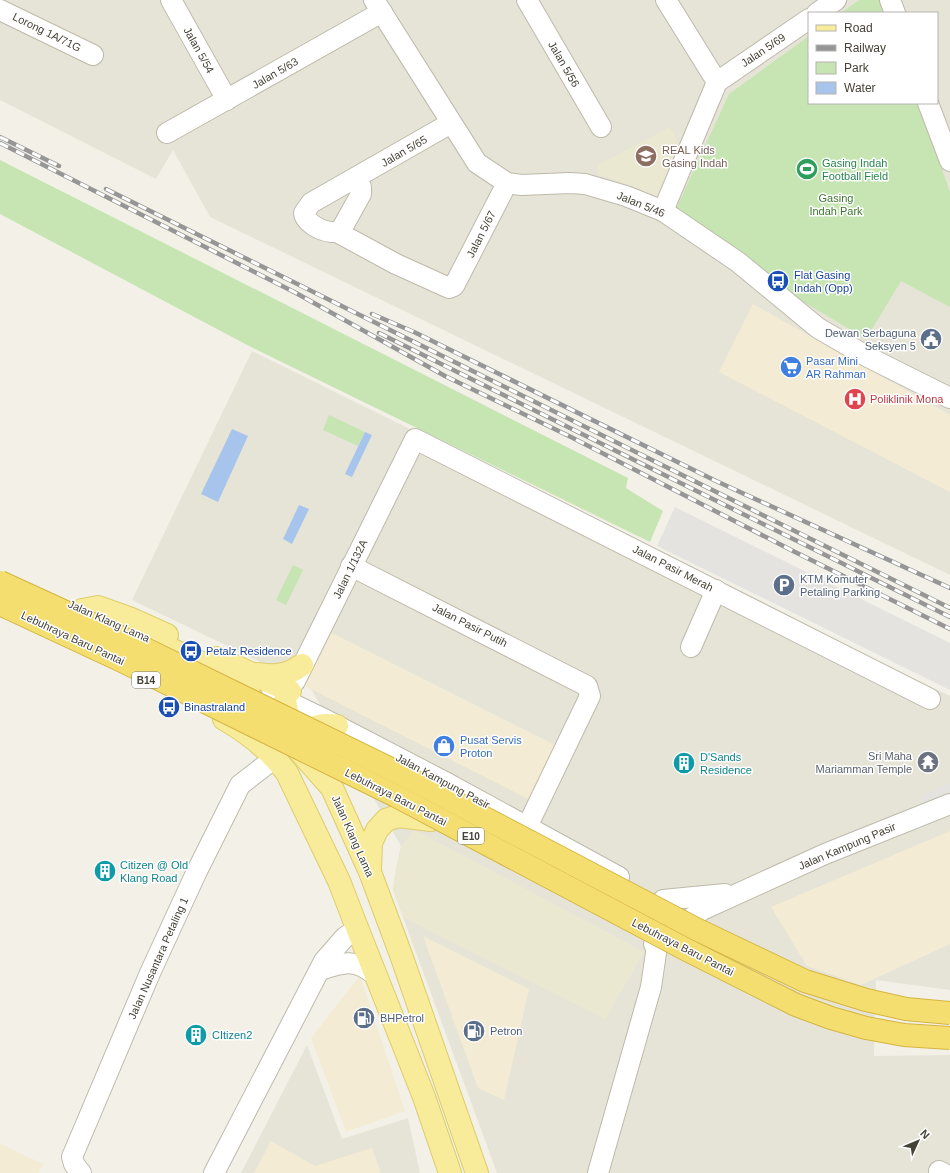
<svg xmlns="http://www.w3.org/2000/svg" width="950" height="1173" viewBox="0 0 950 1173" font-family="Arial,sans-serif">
  <rect width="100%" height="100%" fill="#f3f1e7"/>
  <g fill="#e6e4d6" fill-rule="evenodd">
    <path d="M0,0H950V575L210,217L173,150L156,179L0,100ZM809,13H937V103H809Z"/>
    <polygon points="252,351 950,696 950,990 876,980 874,1056 950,1055 950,1173 497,1173 393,890 396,869 401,846 294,659 271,667 132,600"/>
    <polygon points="307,1045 342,1139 408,1118 420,1173 241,1173"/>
  </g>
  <g fill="#f3ebd4">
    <polygon points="753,304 950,415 950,492 719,372"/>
    <polygon points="326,630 561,748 534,802 299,683"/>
    <polygon points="950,831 950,944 861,985 807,966 771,907"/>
    <polygon points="423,936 529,989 504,1100 478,1088"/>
    <polygon points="360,975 405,1111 346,1132 311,1038"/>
    <polygon points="271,1141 315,1166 372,1148 381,1173 254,1173"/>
    <polygon points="0,1143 43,1164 39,1173 0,1173"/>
  </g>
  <g fill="#ebe8d2">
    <polygon points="670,127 681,147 656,201 620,182 598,174 598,165"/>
    <polygon points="415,830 644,952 605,1019 403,917 393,890 396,869 401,846"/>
  </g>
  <g fill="#c6e5b3">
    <polygon points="859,0 881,0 886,13 841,13"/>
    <polygon points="809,36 809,103 918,103 950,192 950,307 901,281 866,339 670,222 729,94"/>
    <polygon points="0,160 628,478 626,488 663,511 650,542 249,346 0,214"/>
    <polygon points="329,415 365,432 358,446 323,430"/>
    <polygon points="293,565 303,570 286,605 276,600"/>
  </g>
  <g fill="#e4e3df">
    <polygon points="675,507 950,643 950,690 657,546"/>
    <polygon points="950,783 950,797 924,807 920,796"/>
  </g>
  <g fill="#a7c5ec">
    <polygon points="232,429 248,436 218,502 201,494"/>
    <polygon points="365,432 372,435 352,477 345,474"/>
    <polygon points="299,505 309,509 292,544 283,539"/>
  </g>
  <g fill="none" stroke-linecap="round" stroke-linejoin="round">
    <g stroke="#bebaab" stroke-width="22">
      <g id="minor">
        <polyline points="171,0 227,100"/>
        <polyline points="374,0 477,163 507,183 521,185 570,183 585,184 626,196 663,211 738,262 818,328 868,357 950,398"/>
        <polyline points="527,0 601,127"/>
        <polyline points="666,0 717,82"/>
        <polyline points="890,0 895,13"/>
        <polyline points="0,10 93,55"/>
        <polyline points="817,13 836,0"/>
        <polyline points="928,103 950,161"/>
        <polyline points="167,133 382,12"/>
        <path d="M356,178L361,187V194L341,230C331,237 305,225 304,213L311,203L451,123"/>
        <polyline points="663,211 717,82 809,19"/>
        <polyline points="337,232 396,264 449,288 454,286 507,183"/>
        <polyline points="351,566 587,686 590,696 527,827"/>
        <polyline points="691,647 716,590"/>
        <polyline points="295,681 415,439 930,699"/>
        <polyline points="272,694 326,720 447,783 619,877"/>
        <polyline points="419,794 422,789 429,782 447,783"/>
        <polyline points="663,900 725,894"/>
        <polyline points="654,944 657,946 672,937 677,929 702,910 825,854 950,804"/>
        <path d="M320,970C344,962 356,958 376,976"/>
        <polyline points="939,1171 943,1173"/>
        <polyline points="81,1173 74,1164 72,1157 150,973 197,871 240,785 276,757"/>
        <polyline points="214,1173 324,961 345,937 358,929"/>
        <polyline points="598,1173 651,987 657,946"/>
      </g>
    </g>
    <g stroke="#ddcd6c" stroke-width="24">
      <g id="major">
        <polyline points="82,610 98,607 129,618 167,635"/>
        <polyline points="144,637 219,671 249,694"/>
        <polyline points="217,658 290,691"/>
        <path d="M259,674C276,677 288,675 302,665"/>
        <polyline points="285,700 291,734"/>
        <path d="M224,719C248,733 271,751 287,773L339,881L354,920L424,1097L450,1173"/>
        <path d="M298,738C310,727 321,723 337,726"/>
        <polyline points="294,745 332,788 370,872 401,955 477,1173"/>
        <polyline points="370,869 371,843 377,830 386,820 398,816 431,820"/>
      </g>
    </g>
    <use href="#minor" stroke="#fff" stroke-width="20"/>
    <use href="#major" stroke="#f8ec9b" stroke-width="22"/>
    <g stroke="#969696" stroke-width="4.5">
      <g id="rail">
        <polyline points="0,137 59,166"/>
        <polyline points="0,143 296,293 445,376 569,436 793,551 950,629"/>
        <polyline points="106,189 950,608"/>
        <polyline points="372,314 414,332 716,481 950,588"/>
        <polyline points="379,333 950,617"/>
      </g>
    </g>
    <use href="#rail" stroke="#fff" stroke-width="3" stroke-dasharray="9" stroke-linecap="butt"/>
    <g stroke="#d4b540" stroke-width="24" stroke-linecap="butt">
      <g id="highway-bridge">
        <polyline points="0,582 133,643 403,775 696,929 805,981 866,1000 906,1009 950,1013"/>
        <polyline points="0,604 122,661 396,796 687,950 796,1005 831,1018 866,1028 904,1035 950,1038"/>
      </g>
    </g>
    <use href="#highway-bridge" stroke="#f5de70" stroke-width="22"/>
  </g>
  <defs>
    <g id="school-disc" transform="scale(1.15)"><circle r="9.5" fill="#8d6e63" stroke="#fff"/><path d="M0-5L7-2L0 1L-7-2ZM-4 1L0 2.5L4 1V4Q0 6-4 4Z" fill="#fff"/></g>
    <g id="stadium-disc" transform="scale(1.15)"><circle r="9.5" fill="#2e9e5b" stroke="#fff"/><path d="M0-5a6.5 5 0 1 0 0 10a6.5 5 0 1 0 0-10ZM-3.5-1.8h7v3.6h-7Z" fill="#fff"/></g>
    <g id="bus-disc" transform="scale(1.15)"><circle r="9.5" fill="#1a4fb4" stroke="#fff"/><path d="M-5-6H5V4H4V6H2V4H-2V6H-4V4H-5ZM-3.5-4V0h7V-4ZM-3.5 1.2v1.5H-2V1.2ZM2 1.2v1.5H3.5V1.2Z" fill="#fff"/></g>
    <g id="civic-disc" transform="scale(1.15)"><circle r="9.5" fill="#5c6f8a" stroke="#fff"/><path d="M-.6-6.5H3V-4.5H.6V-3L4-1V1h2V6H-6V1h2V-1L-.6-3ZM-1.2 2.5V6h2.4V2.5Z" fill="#fff"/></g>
    <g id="supermarket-disc" transform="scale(1.15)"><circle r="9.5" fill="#3f7fe0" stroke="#fff"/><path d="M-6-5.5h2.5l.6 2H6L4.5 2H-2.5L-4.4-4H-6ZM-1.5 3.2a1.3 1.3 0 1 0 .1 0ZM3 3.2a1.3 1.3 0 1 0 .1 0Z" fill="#fff"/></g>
    <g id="hospital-disc" transform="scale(1.15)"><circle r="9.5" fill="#e0444e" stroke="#fff"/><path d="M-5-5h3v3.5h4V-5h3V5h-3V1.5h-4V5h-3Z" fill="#fff"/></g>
    <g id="parking-disc" transform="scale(1.15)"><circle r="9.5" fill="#5c6f8a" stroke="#fff"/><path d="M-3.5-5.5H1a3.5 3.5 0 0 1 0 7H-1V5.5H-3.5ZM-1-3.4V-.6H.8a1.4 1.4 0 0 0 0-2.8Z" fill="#fff"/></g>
    <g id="shop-disc" transform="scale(1.15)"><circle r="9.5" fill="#3f7fe0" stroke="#fff"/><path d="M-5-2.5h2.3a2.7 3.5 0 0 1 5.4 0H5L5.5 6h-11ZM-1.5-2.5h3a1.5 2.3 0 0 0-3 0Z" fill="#fff"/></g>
    <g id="temple-disc" transform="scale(1.15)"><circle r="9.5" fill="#6b7280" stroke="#fff"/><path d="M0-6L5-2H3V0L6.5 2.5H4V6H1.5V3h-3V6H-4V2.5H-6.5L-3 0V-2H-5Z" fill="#fff"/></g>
    <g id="building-disc" transform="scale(1.15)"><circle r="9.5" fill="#0f9aa8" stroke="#fff"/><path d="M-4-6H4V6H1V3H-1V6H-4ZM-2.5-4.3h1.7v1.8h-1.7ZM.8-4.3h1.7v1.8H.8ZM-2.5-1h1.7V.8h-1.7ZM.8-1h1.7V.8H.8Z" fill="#fff"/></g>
    <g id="fuel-disc" transform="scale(1.15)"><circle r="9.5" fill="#5c6f8a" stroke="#fff"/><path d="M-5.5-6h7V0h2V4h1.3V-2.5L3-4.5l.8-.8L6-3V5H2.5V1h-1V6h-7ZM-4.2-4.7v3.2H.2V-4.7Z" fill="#fff"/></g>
  </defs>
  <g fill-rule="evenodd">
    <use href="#school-disc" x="646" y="156"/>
    <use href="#stadium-disc" x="807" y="169"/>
    <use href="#bus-disc" x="778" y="281"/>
    <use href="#civic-disc" x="931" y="339"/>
    <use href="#supermarket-disc" x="791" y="367"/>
    <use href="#hospital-disc" x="855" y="399"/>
    <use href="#parking-disc" x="784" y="585"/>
    <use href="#bus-disc" x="191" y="651"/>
    <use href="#bus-disc" x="169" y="707"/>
    <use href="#shop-disc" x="444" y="746"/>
    <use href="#temple-disc" x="928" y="762"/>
    <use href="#building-disc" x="684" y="763"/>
    <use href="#building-disc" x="105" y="871"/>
    <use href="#fuel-disc" x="364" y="1018"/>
    <use href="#fuel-disc" x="474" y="1031"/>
    <use href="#building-disc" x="196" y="1035"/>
  </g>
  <g text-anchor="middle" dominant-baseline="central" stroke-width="3" stroke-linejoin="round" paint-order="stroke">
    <g fill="#fff" stroke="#7d7b73" stroke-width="1">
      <rect x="132" y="672" width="28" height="16" rx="3"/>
      <rect x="458" y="828" width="26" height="16" rx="3"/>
    </g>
    <g font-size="10" font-weight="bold" fill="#454237">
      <text x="146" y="680">B14</text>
      <text x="471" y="836">E10</text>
    </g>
    <g font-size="11" fill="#454237" stroke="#fff">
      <text transform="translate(47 32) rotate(26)">Lorong 1A/71G</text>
      <text transform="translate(199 50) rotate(61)">Jalan 5/54</text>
      <text transform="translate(763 50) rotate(-34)">Jalan 5/69</text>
      <text transform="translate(564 64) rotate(60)">Jalan 5/56</text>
      <text transform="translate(275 73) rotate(-30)">Jalan 5/63</text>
      <text transform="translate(404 151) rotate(-30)">Jalan 5/65</text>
      <text transform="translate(641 204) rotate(22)">Jalan 5/46</text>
      <text transform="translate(481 234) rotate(-63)">Jalan 5/67</text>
      <text transform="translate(673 568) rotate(27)">Jalan Pasir Merah</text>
      <text transform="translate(350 569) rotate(-64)">Jalan 1/132A</text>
      <text transform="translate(109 621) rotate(24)">Jalan Klang Lama</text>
      <text transform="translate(470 625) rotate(27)">Jalan Pasir Putih</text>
      <text transform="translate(73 638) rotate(25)">Lebuhraya Baru Pantai</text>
      <text transform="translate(443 781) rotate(28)">Jalan Kampung Pasir</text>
      <text transform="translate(396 797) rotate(27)">Lebuhraya Baru Pantai</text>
      <text transform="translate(353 836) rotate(66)">Jalan Klang Lama</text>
      <text transform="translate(847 846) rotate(-23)">Jalan Kampung Pasir</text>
      <text transform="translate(683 947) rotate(27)">Lebuhraya Baru Pantai</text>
      <text transform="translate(158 958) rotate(-66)">Jalan Nusantara Petaling 1</text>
    </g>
    <g font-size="11" fill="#785e54" stroke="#fff" text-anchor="start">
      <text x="662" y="150">REAL Kids<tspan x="662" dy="13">Gasing Indah</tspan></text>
    </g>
    <g font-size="11" fill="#27864d" stroke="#fff" text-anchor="start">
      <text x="822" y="163">Gasing Indah<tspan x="822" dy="13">Football Field</tspan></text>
    </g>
    <g font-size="11" fill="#3d742d" stroke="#fff">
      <text x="836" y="198">Gasing<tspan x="836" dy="13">Indah Park</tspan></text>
    </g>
    <g font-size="11" fill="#164399" stroke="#fff" text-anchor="start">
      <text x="794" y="275">Flat Gasing<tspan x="794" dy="13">Indah (Opp)</tspan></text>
      <text x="206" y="651">Petalz Residence</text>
      <text x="184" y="707">Binastraland</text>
    </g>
    <g font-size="11" fill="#4e5e75" stroke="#fff" text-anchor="start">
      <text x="916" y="333" text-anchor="end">Dewan Serbaguna<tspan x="916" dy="13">Seksyen 5</tspan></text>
      <text x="800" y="579">KTM Komuter<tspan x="800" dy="13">Petaling Parking</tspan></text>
      <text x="380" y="1018">BHPetrol</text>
      <text x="490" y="1031">Petron</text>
    </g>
    <g font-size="11" fill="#366cbe" stroke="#fff" text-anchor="start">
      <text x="806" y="361">Pasar Mini<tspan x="806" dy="13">AR Rahman</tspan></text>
      <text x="460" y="740">Pusat Servis<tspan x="460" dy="13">Proton</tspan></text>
    </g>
    <g font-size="11" fill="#be3a42" stroke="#fff" text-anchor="start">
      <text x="870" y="399">Poliklinik Mona</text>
    </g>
    <g font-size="11" fill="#5b616d" stroke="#fff" text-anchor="end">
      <text x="912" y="756">Sri Maha<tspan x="912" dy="13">Mariamman Temple</tspan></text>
    </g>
    <g font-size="11" fill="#0d838f" stroke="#fff" text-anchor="start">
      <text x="700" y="757">D'Sands<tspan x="700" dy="13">Residence</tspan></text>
      <text x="120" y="865">Citizen @ Old<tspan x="120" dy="13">Klang Road</tspan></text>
      <text x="212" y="1035">CItizen2</text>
    </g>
  </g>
  <rect x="808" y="12" width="130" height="92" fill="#ffffff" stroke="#b5b3af"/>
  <rect x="816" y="25" width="20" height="6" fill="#f8ec9b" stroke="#b5b3af"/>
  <text x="844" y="32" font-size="12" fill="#454237">Road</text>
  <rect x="816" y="45" width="20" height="6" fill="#969696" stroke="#b5b3af"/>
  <text x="844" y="52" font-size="12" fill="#454237">Railway</text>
  <rect x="816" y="62" width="20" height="12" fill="#c6e5b3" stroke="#b5b3af"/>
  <text x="844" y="72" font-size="12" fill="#454237">Park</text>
  <rect x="816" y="82" width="20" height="12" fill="#a7c5ec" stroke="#b5b3af"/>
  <text x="844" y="92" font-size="12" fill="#454237">Water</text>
  <g transform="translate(918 1141) rotate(46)" stroke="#ffffff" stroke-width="3" paint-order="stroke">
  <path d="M0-3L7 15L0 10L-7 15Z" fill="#454237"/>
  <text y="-6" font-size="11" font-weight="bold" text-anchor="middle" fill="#454237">N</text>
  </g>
</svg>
